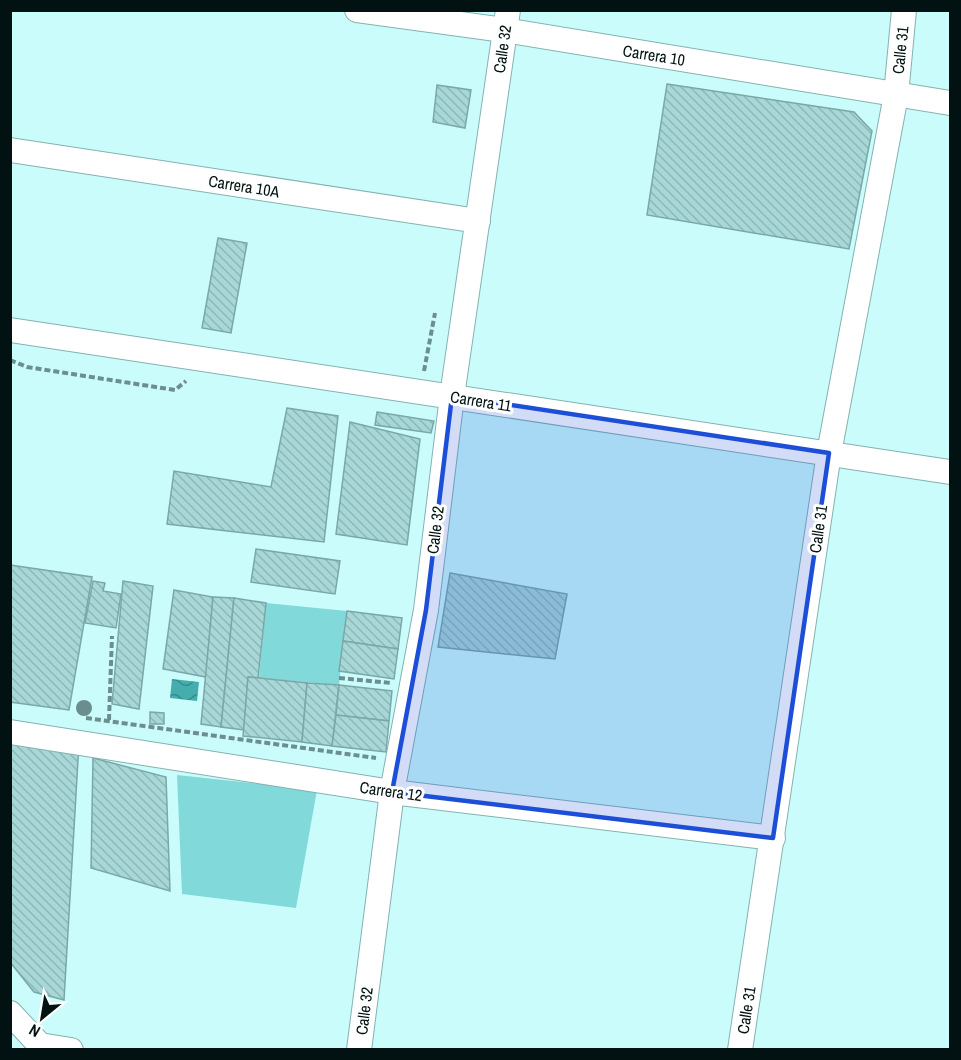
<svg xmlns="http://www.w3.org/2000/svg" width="961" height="1060" viewBox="0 0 961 1060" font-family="'Archivo Narrow',sans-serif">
  <defs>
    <pattern id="water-waves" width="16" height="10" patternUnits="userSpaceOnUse" patternTransform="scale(1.5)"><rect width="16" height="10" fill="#45adae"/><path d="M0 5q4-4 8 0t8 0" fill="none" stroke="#378b8c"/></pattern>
    <pattern id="building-back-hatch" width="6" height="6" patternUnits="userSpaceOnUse" patternTransform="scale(1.5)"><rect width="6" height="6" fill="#a7d7d7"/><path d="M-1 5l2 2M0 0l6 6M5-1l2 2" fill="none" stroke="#8eb8b8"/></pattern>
  </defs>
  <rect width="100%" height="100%" fill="#cbfcfc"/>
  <g fill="#82d9da">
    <polygon points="266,603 347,611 339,685 259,678"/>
    <polygon points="177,775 317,790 296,908 182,894"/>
  </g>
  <polygon fill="url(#water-waves)" points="172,679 199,682 197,701 170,698"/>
  <g fill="url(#building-back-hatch)" stroke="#7aa8a8" stroke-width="1.5">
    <polygon points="667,84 854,112 872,131 849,249 647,215"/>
    <polygon points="437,85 471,90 465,128 433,122"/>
    <polygon points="218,238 247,243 231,333 202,328"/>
    <polygon points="287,408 338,416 324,542 167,524 174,471 271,487"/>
    <polygon points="377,412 434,421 431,433 375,425"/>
    <polygon points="350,422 420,439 407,545 336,534"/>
    <polygon points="256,549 340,561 335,594 251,582"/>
    <polygon points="10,565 92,577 69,710 10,702"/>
    <polygon points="450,573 567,594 555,659 438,647"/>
    <polygon points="93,581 105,583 103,591 121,594 116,628 85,623"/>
    <polygon points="123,581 153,586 139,709 112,704"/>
    <polygon points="174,590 213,597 206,677 163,669"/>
    <polygon points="213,597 234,598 221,727 201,724"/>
    <polygon points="234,598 266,603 258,678 248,677 244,730 221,727"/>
    <polygon points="347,611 402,618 398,649 343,641"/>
    <polygon points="343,641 398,649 394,679 339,671"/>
    <polygon points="248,677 307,683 302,742 243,736"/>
    <polygon points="307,683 339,685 332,746 302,742"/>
    <polygon points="339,685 392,691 389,721 336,715"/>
    <polygon points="150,712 164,713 164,724 150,724"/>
    <polygon points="336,715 389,721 386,752 332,746"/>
    <polygon points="10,732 79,743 64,1000 34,992 10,962"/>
    <polygon points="93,758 166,777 170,891 91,868"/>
  </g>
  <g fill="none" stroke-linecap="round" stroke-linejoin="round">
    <g stroke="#83b2b2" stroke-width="26">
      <g id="minor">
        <polyline points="357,10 504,30 950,103"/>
        <polyline points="10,150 478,221"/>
        <polyline points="10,330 950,472"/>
        <polyline points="10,732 392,792 773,838"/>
        <polyline points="10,1013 40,1045 71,1050"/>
        <polyline points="359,1050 392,792 426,610 452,396 508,10"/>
        <polyline points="740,1050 829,453 896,95 904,10"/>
      </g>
    </g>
    <g stroke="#6d8e8e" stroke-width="4" stroke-dasharray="6 3" stroke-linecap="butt">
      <polyline points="10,360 27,367 175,390 186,381"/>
      <polyline points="424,371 435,313"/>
      <polyline points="339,678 391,683"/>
      <polyline points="86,718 376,758"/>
      <polyline points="109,720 112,636"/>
    </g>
    <use href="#minor" stroke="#fff" stroke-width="24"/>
  </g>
  <circle fill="#6a8d8d" cx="84" cy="708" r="8"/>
  <path fill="#1d4ed8" fill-opacity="0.2" stroke="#1d4ed8" stroke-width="4.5" stroke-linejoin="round" d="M452,396L829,453L773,838L392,792L426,610Z"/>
  <g text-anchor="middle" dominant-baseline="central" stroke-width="6" stroke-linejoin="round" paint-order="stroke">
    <g font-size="16" fill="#021212" stroke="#fefefe">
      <text transform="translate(502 49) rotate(-82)">Calle 32</text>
      <text transform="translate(900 50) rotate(-84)">Calle 31</text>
      <text transform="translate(654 55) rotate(9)">Carrera 10</text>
      <text transform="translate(244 186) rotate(9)">Carrera 10A</text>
      <text transform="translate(481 401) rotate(9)">Carrera 11</text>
      <text transform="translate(818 529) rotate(-82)">Calle 31</text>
      <text transform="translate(435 530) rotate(-83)">Calle 32</text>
      <text transform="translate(391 791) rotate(8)">Carrera 12</text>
      <text transform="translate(746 1010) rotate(-81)">Calle 31</text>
      <text transform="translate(364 1011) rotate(-83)">Calle 32</text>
    </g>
  </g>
  <rect width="961" height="1060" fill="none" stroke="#021212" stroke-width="24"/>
  <g transform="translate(42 1018) rotate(210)" stroke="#fefefe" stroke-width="4.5" paint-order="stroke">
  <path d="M0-4.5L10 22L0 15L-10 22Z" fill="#021212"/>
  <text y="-9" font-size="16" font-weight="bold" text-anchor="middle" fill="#021212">N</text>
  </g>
</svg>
